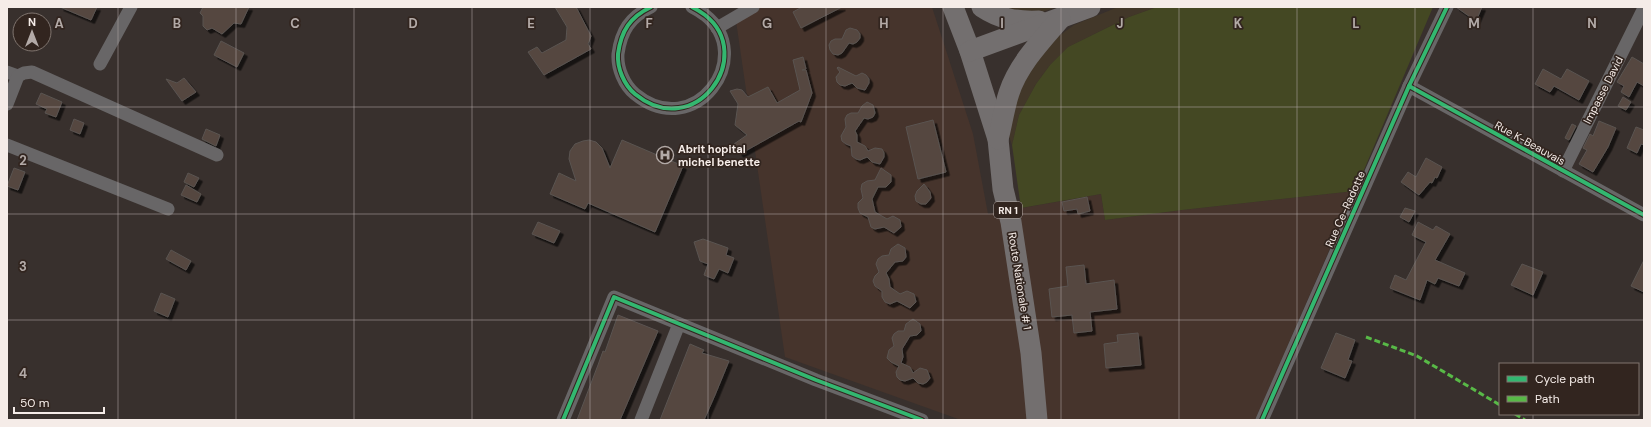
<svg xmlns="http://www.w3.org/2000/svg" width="1651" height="427" viewBox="0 0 1651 427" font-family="'DM Sans',sans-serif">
  <defs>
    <filter id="shadow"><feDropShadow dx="3.5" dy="3.5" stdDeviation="0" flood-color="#0009"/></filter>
  </defs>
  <rect width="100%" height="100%" fill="#38302d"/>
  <g fill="#423729">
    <polygon points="991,7 1057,7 1036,14"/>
    <polygon points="1118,7 1157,7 1129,17 1068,47 1050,65 1036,84 1019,115 1012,145 1009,136 1014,100 1044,47 1074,25"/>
  </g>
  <polygon fill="#46342c" points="754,7 932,7 973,134 988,214 1101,194 1105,220 1182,210 1355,191 1255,420 961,420 785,357 735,14"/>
  <polygon fill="#444823" points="1157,7 1433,7 1355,191 1182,210 1105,220 1101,194 1021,208 1012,145 1019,115 1036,84 1050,65 1068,47 1129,17"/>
  <g fill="#54463f" stroke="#5a5451" filter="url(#shadow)">
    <polygon points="60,7 97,7 91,20"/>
    <polygon points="203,7 249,7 241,24 234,23 222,34 212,28 207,30 203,26 203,16 200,13"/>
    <polygon points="555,7 576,7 591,36 588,44 591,49 544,75 528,52 537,47 542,53 566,40 567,27"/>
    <polygon points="802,7 842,7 801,28 793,12"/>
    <polygon points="1456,7 1482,7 1476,21"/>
    <polygon points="850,28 857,30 860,34 860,38 857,42 853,44 849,43 842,53 838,55 833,54 830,50 829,45 831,41 835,39 842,39 846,30"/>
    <polygon points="221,41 244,53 237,67 214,55"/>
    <polygon points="803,57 806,69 802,70 806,70 812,93 801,122 799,121 740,154 734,144 747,135 735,125 738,104 730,91 737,89 742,90 748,97 768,87 777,103 800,90 793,60"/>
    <polygon points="1632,57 1644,64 1644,86 1637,82 1629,97 1621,92 1624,86 1617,82"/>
    <polygon points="838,67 856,76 862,73 866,75 869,79 869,83 865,90 857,88 852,83 845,86 840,85 837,82 836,77 840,72 837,68"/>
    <polygon points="1543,69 1561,79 1567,69 1589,81 1579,100 1554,86 1550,92 1535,84"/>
    <polygon points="184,78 196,92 182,101 166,79 177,83"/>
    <polygon points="41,93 62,102 56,117 45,113 47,109 36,104"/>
    <polygon points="1623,97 1631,102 1626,110 1618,106"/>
    <polygon points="867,102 873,105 875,113 873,117 868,119 864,118 855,131 857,135 857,142 865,146 868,151 875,148 882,149 884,153 884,157 880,164 872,162 867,157 860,160 856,159 852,156 851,146 846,144 842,141 841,136 846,127 845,119 847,115 851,113 858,113 862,106"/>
    <polygon points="74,119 84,123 80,134 70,130"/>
    <polygon points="933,120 946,172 918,179 906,127"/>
    <polygon points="1599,121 1616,128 1608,147 1593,172 1579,164 1587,150 1583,148 1590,134 1593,136"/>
    <polygon points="1572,124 1576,126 1569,140 1565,138"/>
    <polygon points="1636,127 1644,130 1644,145 1641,144 1637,153 1627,148"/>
    <polygon points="206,129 220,135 216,146 202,139"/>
    <polygon points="589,140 596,142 602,148 610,168 622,140 683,166 655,232 588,203 585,209 550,194 559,173 576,181 569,159 570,151 575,144 583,141"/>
    <polygon points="1426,158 1442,167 1437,178 1435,177 1432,183 1430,182 1419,195 1401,182 1408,172 1416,177"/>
    <polygon points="14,168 25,172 18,190 7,186"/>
    <polygon points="881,168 891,175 891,182 886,187 878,187 872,199 875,212 887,219 893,216 900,220 901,227 894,233 884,227 875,229 871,227 868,217 860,213 858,208 858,203 863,198 861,189 862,184 867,181 875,180"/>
    <polygon points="188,173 199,178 194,187 184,182"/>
    <polygon points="924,184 930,192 931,198 926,204 921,204 916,201 915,196 917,191"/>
    <polygon points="186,185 201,194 197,202 181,195"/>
    <polygon points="1087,197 1090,211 1078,214 1077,209 1064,211 1062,202"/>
    <polygon points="1405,208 1415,211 1409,222 1400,217"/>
    <polygon points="538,222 560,231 554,243 532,234"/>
    <polygon points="1418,222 1433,230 1436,226 1450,234 1435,260 1465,273 1459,286 1438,278 1435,284 1427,280 1420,300 1390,288 1395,275 1406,280 1426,242 1412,235"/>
    <polygon points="703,239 728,248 726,255 734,258 728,273 719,269 714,279 704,275 708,264 700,261 694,242"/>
    <polygon points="898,244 905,248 906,257 903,261 895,262 886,273 889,279 890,287 900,294 907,291 914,294 916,302 910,308 897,301 890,304 885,302 882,297 882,291 875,286 873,281 875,276 879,272 876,264 878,259 882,256 889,255 891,249"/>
    <polygon points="171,250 191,261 186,270 166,259"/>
    <polygon points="1644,260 1644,292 1631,286"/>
    <polygon points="1522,264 1543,272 1533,295 1511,285"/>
    <polygon points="1084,265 1086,284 1114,280 1117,309 1090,312 1092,331 1074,333 1072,315 1052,317 1049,289 1068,286 1066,267"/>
    <polygon points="161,293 175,299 168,317 154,311"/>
    <polygon points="618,315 658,331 620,420 577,420 598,365 603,351 605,352"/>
    <polygon points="913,319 920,324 921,331 917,335 910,336 902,349 903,357 901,363 910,367 913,373 920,368 927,370 930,378 927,382 923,384 918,383 913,378 905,381 900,380 897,377 896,372 899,366 891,362 887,358 889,350 894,346 892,338 894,334 898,331 904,331 906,324"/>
    <polygon points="1138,333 1141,365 1106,368 1104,344 1118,342 1117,335"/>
    <polygon points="1336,333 1355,340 1348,360 1352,361 1345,378 1321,368"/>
    <polygon points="690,344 704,350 702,353 729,361 715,395 704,420 660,420"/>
  </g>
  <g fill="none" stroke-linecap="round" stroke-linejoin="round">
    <g stroke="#686667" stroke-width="13">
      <path d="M651,7C630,17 621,31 618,54C617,68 624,85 635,94C695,143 757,56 705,15C701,12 696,9 692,7"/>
      <polyline points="717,28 753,7"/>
      <polyline points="100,64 131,7"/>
      <polyline points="7,72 18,76"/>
      <polyline points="1409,86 1644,215"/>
      <polyline points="7,104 18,76 24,73 32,72 217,155"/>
      <polyline points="7,145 168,209"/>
      <polyline points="1563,171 1644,8"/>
      <polyline points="563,420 614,297 816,380 922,420"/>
      <polyline points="641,420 679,324"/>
      <polyline points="1262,420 1409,86 1447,7"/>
    </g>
    <g stroke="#736f6f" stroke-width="21">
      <polyline points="953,7 970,51 998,139 1003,189 1011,222 1031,353 1037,420"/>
      <path d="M982,7C1000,19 1017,22 1039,21"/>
      <polyline points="970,51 1090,7"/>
      <path d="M998,139C1002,124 1004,108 1009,93C1018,65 1041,41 1060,19"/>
    </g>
    <g stroke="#58b947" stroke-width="3" stroke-dasharray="6 3" stroke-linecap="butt">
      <polyline points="1366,337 1417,356 1500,405"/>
      <polyline points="1515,414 1525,420"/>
    </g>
    <g stroke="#32251f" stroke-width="6">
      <g id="cycleway">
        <path d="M651,7C630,17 621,31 618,54C617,68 624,85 635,94C695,143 757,56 705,15C701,12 696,9 692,7"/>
        <polyline points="1409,86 1644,215"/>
        <polyline points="563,420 614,297 816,380 922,420"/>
        <polyline points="1262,420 1409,86 1447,7"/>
      </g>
    </g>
    <use href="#cycleway" stroke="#33b770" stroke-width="4"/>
  </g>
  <path fill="none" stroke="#b3aaa7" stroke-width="1" stroke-opacity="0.55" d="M118,7V420M236,7V420M354,7V420M472,7V420M590,7V420M708,7V420M826,7V420M943,7V420M1061,7V420M1179,7V420M1297,7V420M1415,7V420M1533,7V364M7,107H1644M7,214H1644M7,320H1644M1533,414V420"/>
  <defs>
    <g id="hospital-ring" transform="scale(0.9)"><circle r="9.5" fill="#32251f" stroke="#b3aaa7" stroke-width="1.5"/><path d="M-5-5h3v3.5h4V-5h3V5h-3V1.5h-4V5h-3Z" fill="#b3aaa7"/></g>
  </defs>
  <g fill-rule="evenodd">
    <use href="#hospital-ring" x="665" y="155"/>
  </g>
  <g text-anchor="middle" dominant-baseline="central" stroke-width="3.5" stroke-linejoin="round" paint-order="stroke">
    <rect fill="#32251f" stroke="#bab0ac" stroke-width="1" x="994" y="202" width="28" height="16" rx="3"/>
    <g font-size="10" font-weight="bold" fill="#f5ece8">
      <text x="1008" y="210">RN 1</text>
    </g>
    <g font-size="11" fill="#f5ece8" stroke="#32251f">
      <text transform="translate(1603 90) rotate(-63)">Impasse David</text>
      <text transform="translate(1530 143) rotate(29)">Rue K-Beauvais</text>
      <text transform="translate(1345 209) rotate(-66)">Rue Ce-Radotte</text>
      <text transform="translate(1020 281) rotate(81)">Route Nationale # 1</text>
    </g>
    <g font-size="11" font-weight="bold" fill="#f5ece8" stroke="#32251f" text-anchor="start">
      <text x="678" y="149">Abrit hopital<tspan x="678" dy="13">michel benette</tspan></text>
    </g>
  </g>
  <g font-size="13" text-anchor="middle" font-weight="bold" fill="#b3aaa7" stroke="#32251f" stroke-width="3.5" stroke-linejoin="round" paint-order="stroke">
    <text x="59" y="28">A</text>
    <text x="177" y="28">B</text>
    <text x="295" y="28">C</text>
    <text x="413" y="28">D</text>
    <text x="531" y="28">E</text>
    <text x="649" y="28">F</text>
    <text x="767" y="28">G</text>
    <text x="884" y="28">H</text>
    <text x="1002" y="28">I</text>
    <text x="1120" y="28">J</text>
    <text x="1238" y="28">K</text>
    <text x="1356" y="28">L</text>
    <text x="1474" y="28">M</text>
    <text x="1592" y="28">N</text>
    <text x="23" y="165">2</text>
    <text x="23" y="271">3</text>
    <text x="23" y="378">4</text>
  </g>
  <rect width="1651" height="427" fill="none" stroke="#f5ece8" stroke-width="16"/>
  <rect x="1499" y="363" width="140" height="52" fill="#32251f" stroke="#80756f"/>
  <rect x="1507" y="376" width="20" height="6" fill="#33b770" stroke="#80756f"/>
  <text x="1535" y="383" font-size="12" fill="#f5ece8">Cycle path</text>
  <rect x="1507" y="396" width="20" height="6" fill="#58b947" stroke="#80756f"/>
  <text x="1535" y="403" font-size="12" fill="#f5ece8">Path</text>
  <g transform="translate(32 32)"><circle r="19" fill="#32251f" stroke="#80756f"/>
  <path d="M0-3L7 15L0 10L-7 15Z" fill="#b3aaa7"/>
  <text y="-6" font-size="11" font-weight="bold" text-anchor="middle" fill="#f5ece8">N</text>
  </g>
  <path d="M14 407v6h90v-6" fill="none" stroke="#f5ece8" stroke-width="2"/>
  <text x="20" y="407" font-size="12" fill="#f5ece8" stroke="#32251f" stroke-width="3" paint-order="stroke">50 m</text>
</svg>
